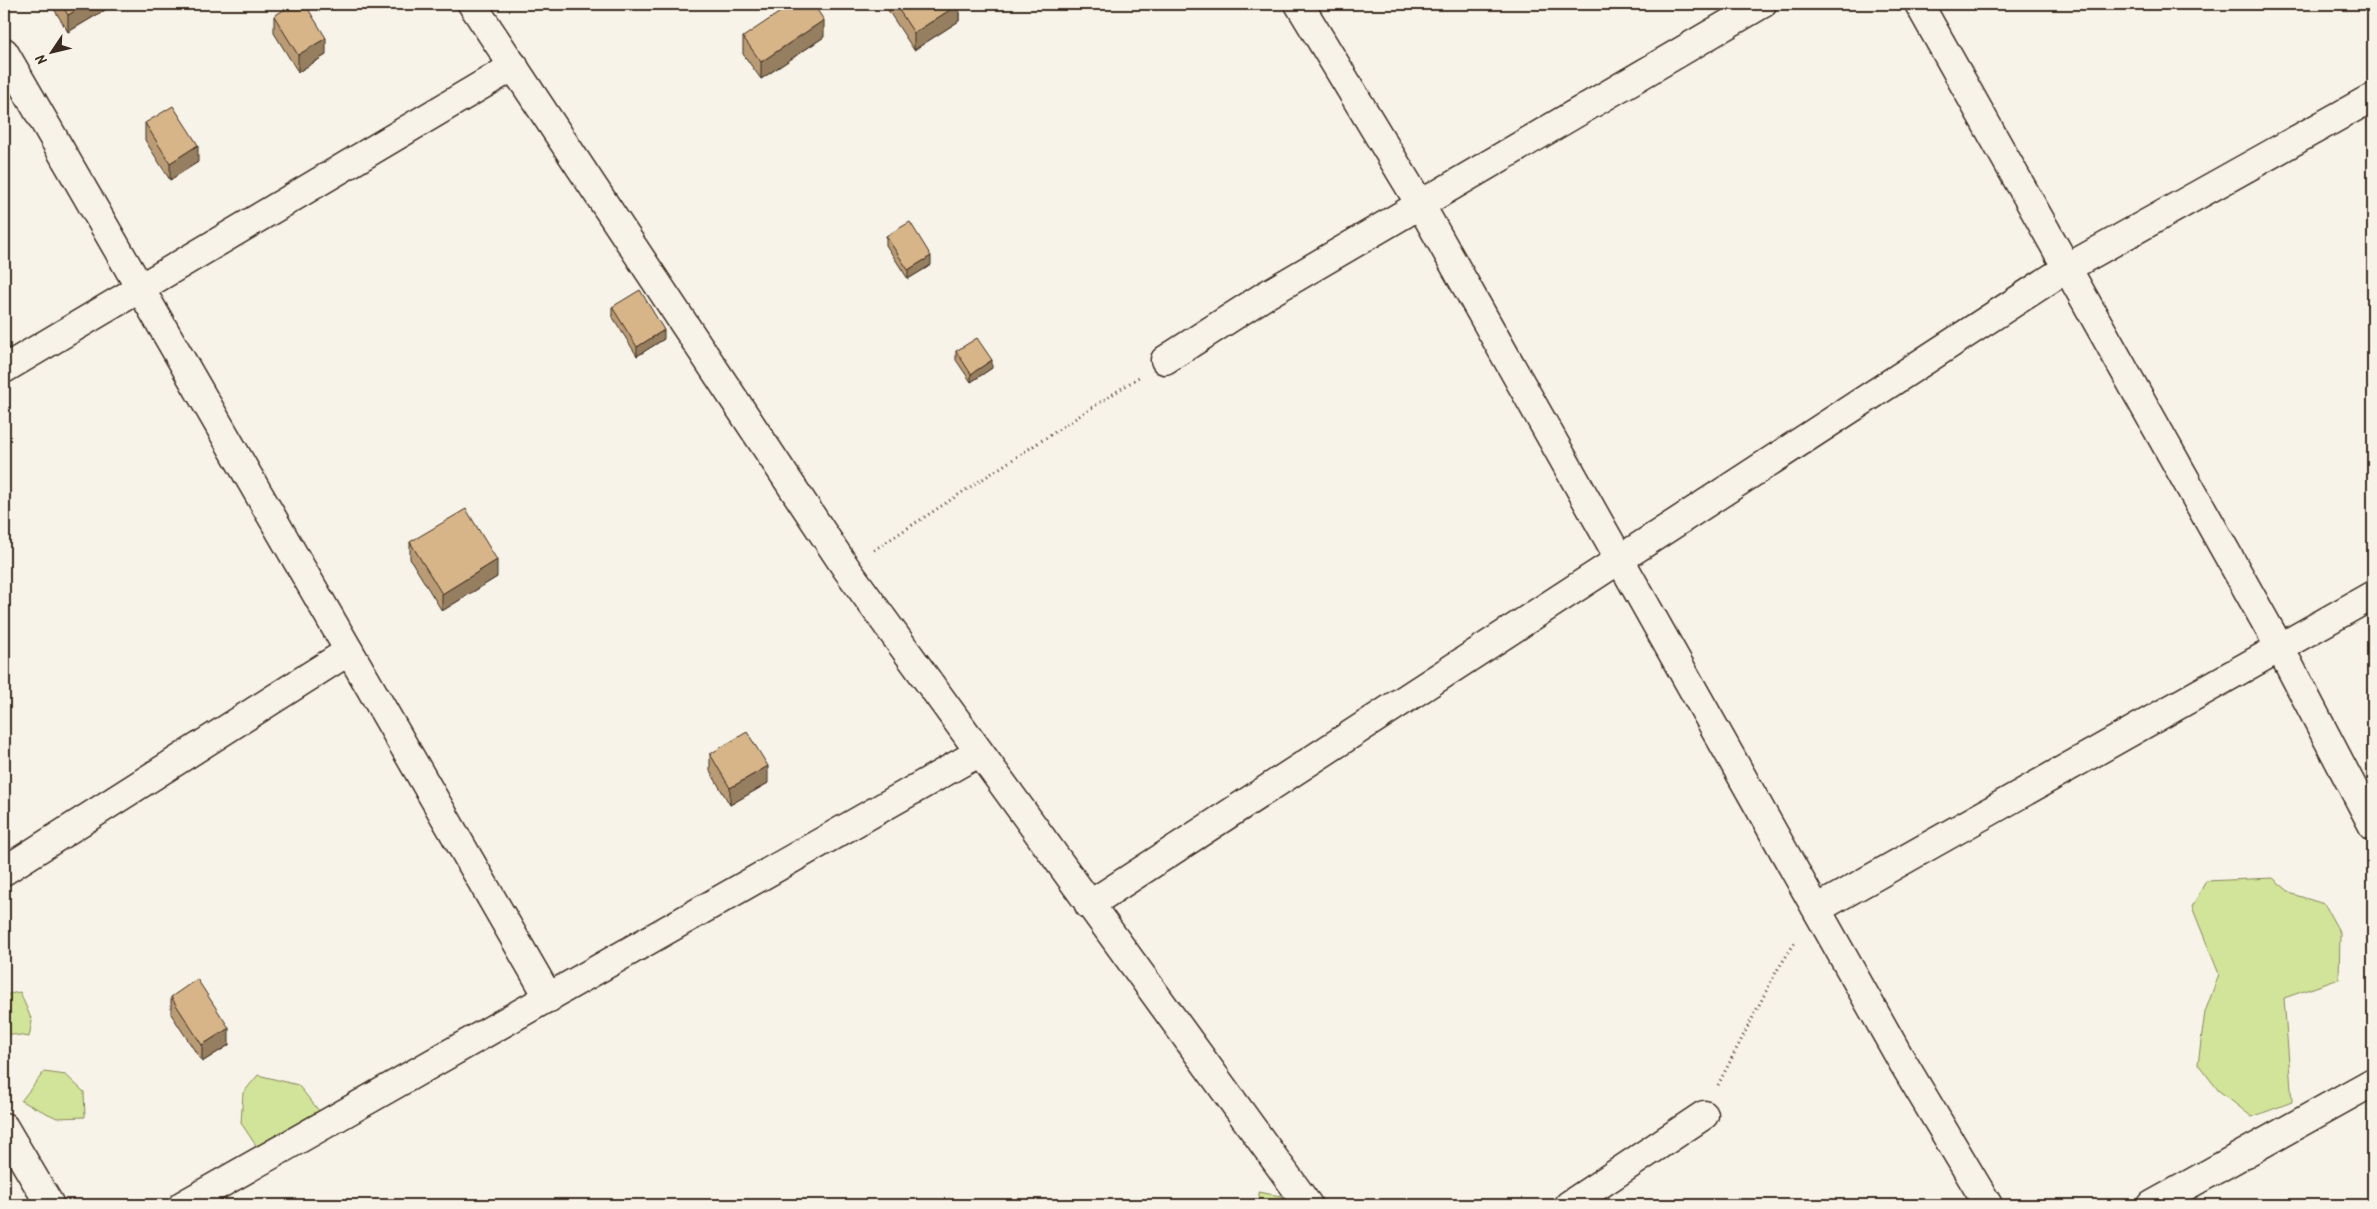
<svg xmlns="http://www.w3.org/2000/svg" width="2377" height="1209" viewBox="0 0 2377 1209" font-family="Kalam,sans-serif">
  <rect width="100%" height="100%" fill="#f7f3e8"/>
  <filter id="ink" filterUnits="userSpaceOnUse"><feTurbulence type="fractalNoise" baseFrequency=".02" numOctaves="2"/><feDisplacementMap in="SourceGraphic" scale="10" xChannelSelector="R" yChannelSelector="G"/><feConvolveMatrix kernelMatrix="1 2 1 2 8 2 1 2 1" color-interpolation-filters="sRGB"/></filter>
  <g filter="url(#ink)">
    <g fill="#d2e499" stroke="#86875c">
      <polygon points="2273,878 2292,894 2324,904 2340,933 2339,979 2284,998 2292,1102 2252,1117 2218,1090 2198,1064 2205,1012 2219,974 2192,907 2206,881"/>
      <polygon points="20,992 32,1021 29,1037 4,1033 4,995"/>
      <polygon points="44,1072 66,1075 84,1092 85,1117 57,1118 21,1101"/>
      <polygon points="258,1075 298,1085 320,1112 263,1156 241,1123 243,1093"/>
      <polygon points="1258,1192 1281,1196 1290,1205 1262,1205"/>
    </g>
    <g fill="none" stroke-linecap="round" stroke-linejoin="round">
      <g stroke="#3b2a1e" stroke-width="31">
        <g id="minor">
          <polyline points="472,4 846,568 1308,1205"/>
          <polyline points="1299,4 1420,204 1899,1056 1988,1205"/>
          <polyline points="1919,4 2280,648 2373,826"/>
          <polyline points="4,52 549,998"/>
          <polyline points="1165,360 1266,295 1762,4"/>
          <polyline points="4,369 514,66"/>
          <polyline points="4,871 349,651"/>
          <polyline points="1089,905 2067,268 2373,97"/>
          <polyline points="1817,909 2373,595"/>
          <polyline points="4,1127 50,1205"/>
          <polyline points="183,1205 978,753"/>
          <polyline points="1569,1205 1704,1115"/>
          <polyline points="2152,1205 2373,1082"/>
        </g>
      </g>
      <g stroke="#3b2a1e" stroke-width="3" stroke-dasharray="1 4" stroke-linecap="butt">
        <polyline points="874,550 1139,377"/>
        <polyline points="1718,1085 1776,972 1796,941"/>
      </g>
      <use href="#minor" stroke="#f7f3e8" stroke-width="28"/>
    </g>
    <g fill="#b99c76" stroke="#3b2a1e">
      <polygon points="51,4 105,4 105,10 68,32"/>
      <polygon points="884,4 959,4 959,21 914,50"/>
      <polygon points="274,16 326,55 298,72 274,33"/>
      <polygon points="743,37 824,37 761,79 743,54"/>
      <polygon points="145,123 198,162 170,180 145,140"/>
      <polygon points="886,236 931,265 908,279 886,245"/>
      <polygon points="612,307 664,339 637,356 612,316"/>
      <polygon points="956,351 992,368 971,382 956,360"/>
      <polygon points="410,542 497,577 442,611 410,559"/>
      <polygon points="710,754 768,783 730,805 710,771"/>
      <polygon points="171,997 229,1045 202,1062 171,1014"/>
    </g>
    <g fill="#967f60" stroke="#3b2a1e">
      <polygon points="87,4 105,4 105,10 68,32 68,15"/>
      <polygon points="959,4 959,21 914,50 914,33"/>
      <polygon points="824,20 824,37 761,79 761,62"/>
      <polygon points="326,38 326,55 298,72 298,55"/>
      <polygon points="198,145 198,162 170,180 170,163"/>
      <polygon points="931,256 931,265 908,279 908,270"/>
      <polygon points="664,330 664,339 637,356 637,347"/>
      <polygon points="992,360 992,368 971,382 971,374"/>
      <polygon points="497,560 497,577 442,611 442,594"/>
      <polygon points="768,766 768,783 730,805 730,788"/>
      <polygon points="229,1028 229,1045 202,1062 202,1045"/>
    </g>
    <g fill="#d7b589" stroke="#3b2a1e">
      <polygon points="61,4 87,4 68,15"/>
      <polygon points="293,4 305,4 326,38 298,55 274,16"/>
      <polygon points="792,4 813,4 824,20 761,62 743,37"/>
      <polygon points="895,4 959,4 914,33"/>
      <polygon points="173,106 198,145 170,163 145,123"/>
      <polygon points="910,222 931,256 908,270 886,236"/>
      <polygon points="640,290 664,330 637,347 612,307"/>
      <polygon points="977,338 992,360 971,374 956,351"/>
      <polygon points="466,509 497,560 442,594 410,542"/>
      <polygon points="747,732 768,766 730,788 710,754"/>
      <polygon points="197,979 229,1028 202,1045 171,997"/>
    </g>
  </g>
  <rect width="2377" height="1209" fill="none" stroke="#f7f3e8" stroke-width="20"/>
  <rect x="10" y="10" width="2357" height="1189" fill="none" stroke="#3b2a1e" stroke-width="2" filter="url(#ink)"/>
  <g transform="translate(52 52) rotate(235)" stroke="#f7f3e8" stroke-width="4" paint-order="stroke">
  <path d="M0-4L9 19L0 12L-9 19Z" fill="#3b2a1e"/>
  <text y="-8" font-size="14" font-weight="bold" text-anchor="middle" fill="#3b2a1e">N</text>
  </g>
</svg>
